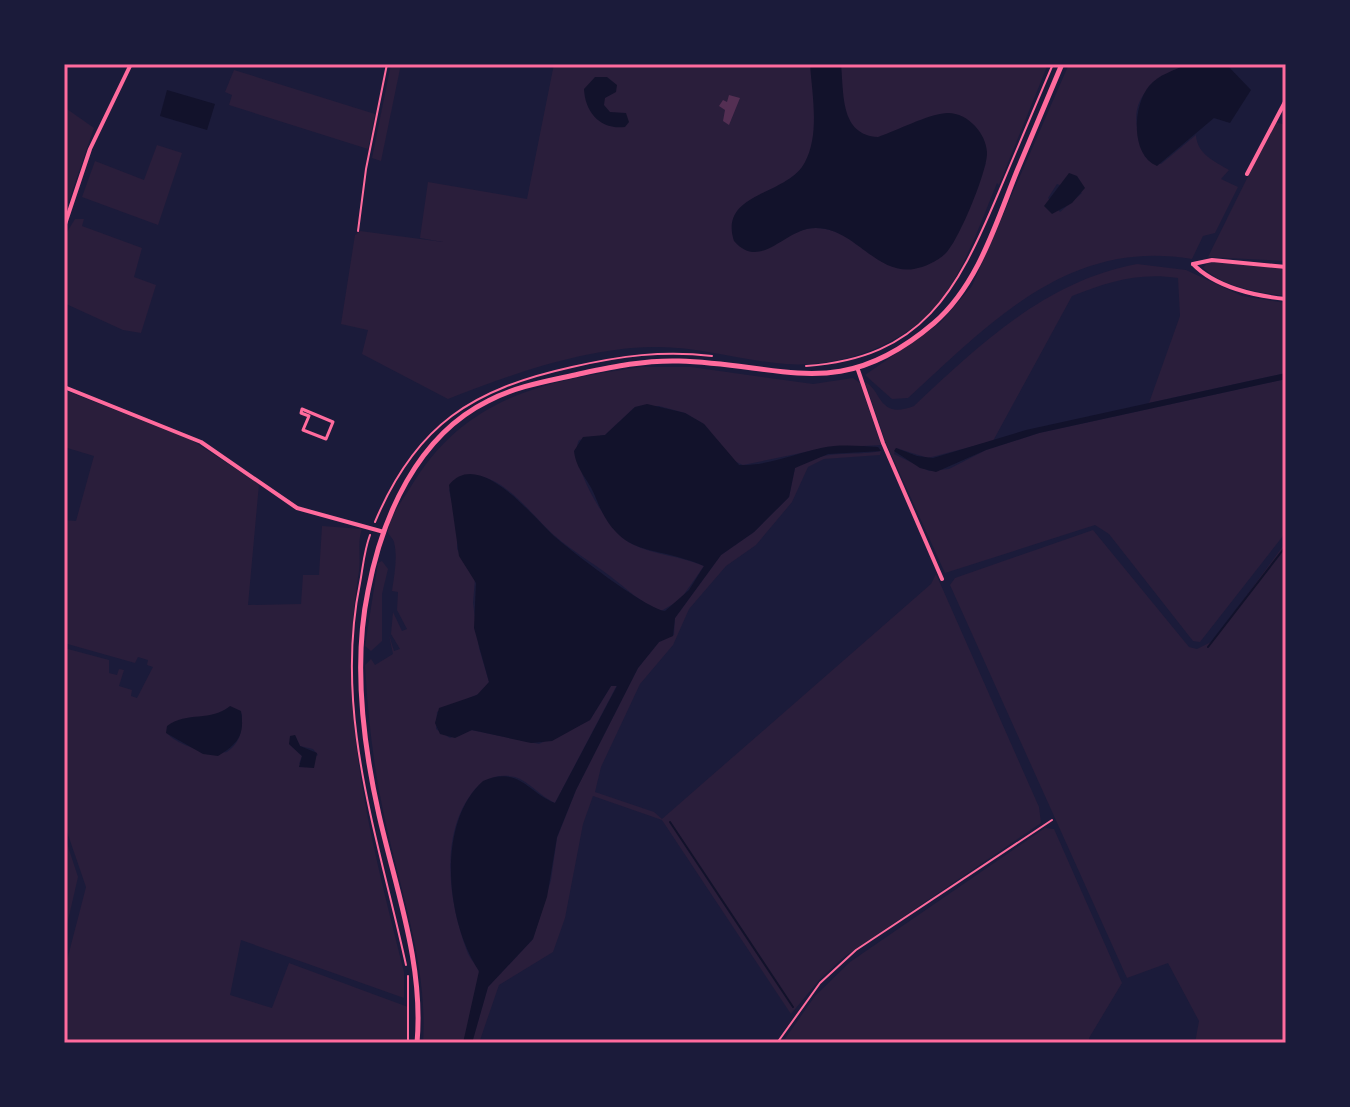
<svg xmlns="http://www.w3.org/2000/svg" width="1350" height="1107" viewBox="0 0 1350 1107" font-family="'Fira Sans',sans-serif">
  <rect width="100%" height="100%" fill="#1b1b3a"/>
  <g fill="#2a1e3b" fill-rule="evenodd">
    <polygon points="391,64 401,64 381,161 372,158"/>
    <path d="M554,64L690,67L1048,64L999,185L997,183C982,219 968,260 946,293C913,343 843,368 786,364C742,361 698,346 653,347C584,348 512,374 448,399L362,354L368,330L341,324L355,235L360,231L443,242L420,238L428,182L527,199ZM986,163L953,243L883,262C855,245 834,219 798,231Z"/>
    <path d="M1069,64H1187C1141,87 1122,105 1148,159L1161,164L1196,135C1197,154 1214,161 1229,170L1221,179L1238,187L1215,233L1203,236L1192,259C1069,238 991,322 908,398L892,399L865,375L940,323L972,286ZM1057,184L1082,193L1060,212L1048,198Z"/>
    <polygon points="234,70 375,114 368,149 229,105 232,95 225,92"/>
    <polygon points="64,107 94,128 64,215"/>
    <polygon points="1275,122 1286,125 1286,261 1208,257"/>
    <polygon points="157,145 182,153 158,225 82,197 95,161 144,180"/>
    <polygon points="75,219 84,219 82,226 142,248 134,277 156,285 141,333 123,330 64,303 64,237"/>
    <path d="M1209,261L1286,269V296C1257,292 1226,288 1203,268Z"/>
    <path d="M1137,264L1186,270L1242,296L1286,303V373L1149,403L1180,316L1178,278C1138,272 1108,282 1072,296L993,441L928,458L896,448L894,454L929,471L949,469L986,450L1039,433L1286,379V532L1200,642L1193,641L1109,534L1095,525L945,573L886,443L865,382C882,390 878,420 914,406C980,344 1046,281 1137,264Z"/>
    <path d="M641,367H691L813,384L853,378L860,383L881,445L825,448L743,465L732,460L704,424L685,413L659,406L635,407L605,435L579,440C567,462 610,534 632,544C654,555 681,556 704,566L680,600L661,611C641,603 627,589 610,576C592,562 572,551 555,536C529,514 494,458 453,481L449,490L458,527L457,549L475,579L473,603L479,648L489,682L483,692L437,712L436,729L450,738L471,730L539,744L590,720L611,686L617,685L555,803C541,797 529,781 515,777C498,773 482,779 472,793C439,836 449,903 467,951C469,958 477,965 479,972C484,992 468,1024 463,1043H423C428,967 402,897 386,824C374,772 368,719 365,665L371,659L375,665L393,654L389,635L394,651L400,649L391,634L393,612L402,631L407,629L397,610L398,592L392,591C394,576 398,558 394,542C393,538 389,536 388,532C387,520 404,498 410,488C464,397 543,381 641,367Z"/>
    <path d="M64,390L190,439L259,484L248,605L301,604L303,575H319L322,526L362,529C357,542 361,556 359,571C336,712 370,836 404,972V998L241,940L230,995L272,1008L289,963L408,1007L407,1043H64V972L86,887L64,823V648L109,660V673L117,675L119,669L124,670L119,686L132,690L131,696L137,698L153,667L147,665L148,660L138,657L135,663L64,643V520L76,521L94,456L64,447ZM227,708L242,714C242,731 241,742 227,752C210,755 177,746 166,732L220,715ZM295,735L300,746L313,749L318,755L299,764L302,756L289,744Z"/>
    <path d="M881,451L880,455L824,459L808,467L792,502L756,545L726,566L689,609L673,645L640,684L601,767L595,792L654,812L662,819L931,584L936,574L1039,807L1041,823L844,957L820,979L791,1014L662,820L593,796L583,824L565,918L553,952L499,985L479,1043H472L488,987L533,939L551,880L557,838L576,790L638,668L659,642L674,635L675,618L721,555L754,532L789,497L795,468C823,448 850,457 881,451Z"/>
    <polygon points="1093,530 1189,647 1197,649 1213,641 1286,542 1286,1043 1195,1043 1199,1021 1168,963 1127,978 950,585 955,578"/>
    <polygon points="382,561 388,569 382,594 382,641 371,651 365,646 378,563"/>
    <polygon points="1045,828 1054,829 1122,983 1089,1038 1090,1043 782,1043 815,996 850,962"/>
    <polygon points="64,834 78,877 64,938"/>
  </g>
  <g fill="#12122b">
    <path d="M810,64H841C844,94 840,135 878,137C899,130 925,115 947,113C967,112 986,133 987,152C988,170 959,240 946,253C938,261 925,267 914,269C875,275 854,227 815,228C785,228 761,272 734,241C718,192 788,196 805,162C820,134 812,94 810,64Z"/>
    <path d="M1187,64H1226L1251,90L1230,123L1214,118L1157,166C1130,155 1133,105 1149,86C1159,74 1174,71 1187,64Z"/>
    <path d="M595,77H607L617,85L616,92L605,98L604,105L610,112L626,113L629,122L625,127C601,130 585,113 584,89Z"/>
    <polygon points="167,90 215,104 207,130 160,116"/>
    <polygon points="1069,173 1077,176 1085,188 1072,203 1052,214 1044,206"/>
    <polygon points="1286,373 1286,379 1039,433 986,450 936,472 920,468 894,451 896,448 917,456 933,458 1026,430"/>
    <path d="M647,404L685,413L704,424L739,465C767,466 794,454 821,448C840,444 859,446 878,447L881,451L828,454L795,468L789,497L754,532L721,555L675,618L673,636L659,642L638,668L576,790L557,837L547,897L533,939L488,987L472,1043H463L479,971C446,922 436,823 483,781C520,766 526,791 555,803L617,686H611L590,720L552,741L531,743L472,730L455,738L440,734L435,723L439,708L477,695L489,682L474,628L476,583L459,556L449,485C479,447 534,518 554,536C571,551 646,609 665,611L689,590L704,566C651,543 620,561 595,496C589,480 576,470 574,451L583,437L605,435L635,407Z"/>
    <path d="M230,706L241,711C245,735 238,744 218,756L203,754L166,733L167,726C187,711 211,722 230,706Z"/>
    <polygon points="295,735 300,746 317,753 314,768 299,767 302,756 289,744 290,736"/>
  </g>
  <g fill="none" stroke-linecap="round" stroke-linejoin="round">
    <g stroke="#12122b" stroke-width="2">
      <polyline points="1208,647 1286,546"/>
      <polyline points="670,822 793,1007"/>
    </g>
  </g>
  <polygon fill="#542f53" points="729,95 740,98 729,125 723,121 725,110 719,106 723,100 727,102"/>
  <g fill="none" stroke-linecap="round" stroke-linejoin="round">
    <g stroke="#ff6b9d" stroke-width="2">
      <polyline points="358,231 366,169 387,64"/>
      <path d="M806,366C923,358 957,291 998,194C1016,151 1035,107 1053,64"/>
      <path d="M375,522C416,424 473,389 572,367C620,356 663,350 712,356"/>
      <path d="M370,535C364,551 363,567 360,583C333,713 379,840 406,965"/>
      <polyline points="408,976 408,1043"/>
      <polyline points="777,1043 820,983 856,950 1052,820"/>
    </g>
    <polygon stroke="#ff6b9d" stroke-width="3" points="302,409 333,422 326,439 303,430 309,416 301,413"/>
    <g stroke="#ff6b9d" stroke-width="4">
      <polyline points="1247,174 1286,100"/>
      <polyline points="64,227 90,149 131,64"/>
      <path d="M1193,264C1215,287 1255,296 1286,299"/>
      <polyline points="1193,264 1212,260 1286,267"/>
      <polyline points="857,367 883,443 942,579"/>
      <polyline points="64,387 201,442 297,508 384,532"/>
    </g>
    <path stroke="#ff6b9d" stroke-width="5" d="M417,1043C424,965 396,890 379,815C363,744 353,663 368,591C382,517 417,436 488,401C516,386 548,381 579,374C612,367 644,360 679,361C785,364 839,404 934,323C978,285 996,223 1017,171C1032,135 1047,100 1062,64"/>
  </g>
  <rect width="1350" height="1107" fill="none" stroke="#1b1b3a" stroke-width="132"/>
  <rect x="66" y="66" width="1218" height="975" fill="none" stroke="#ff6b9d" stroke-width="3"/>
</svg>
